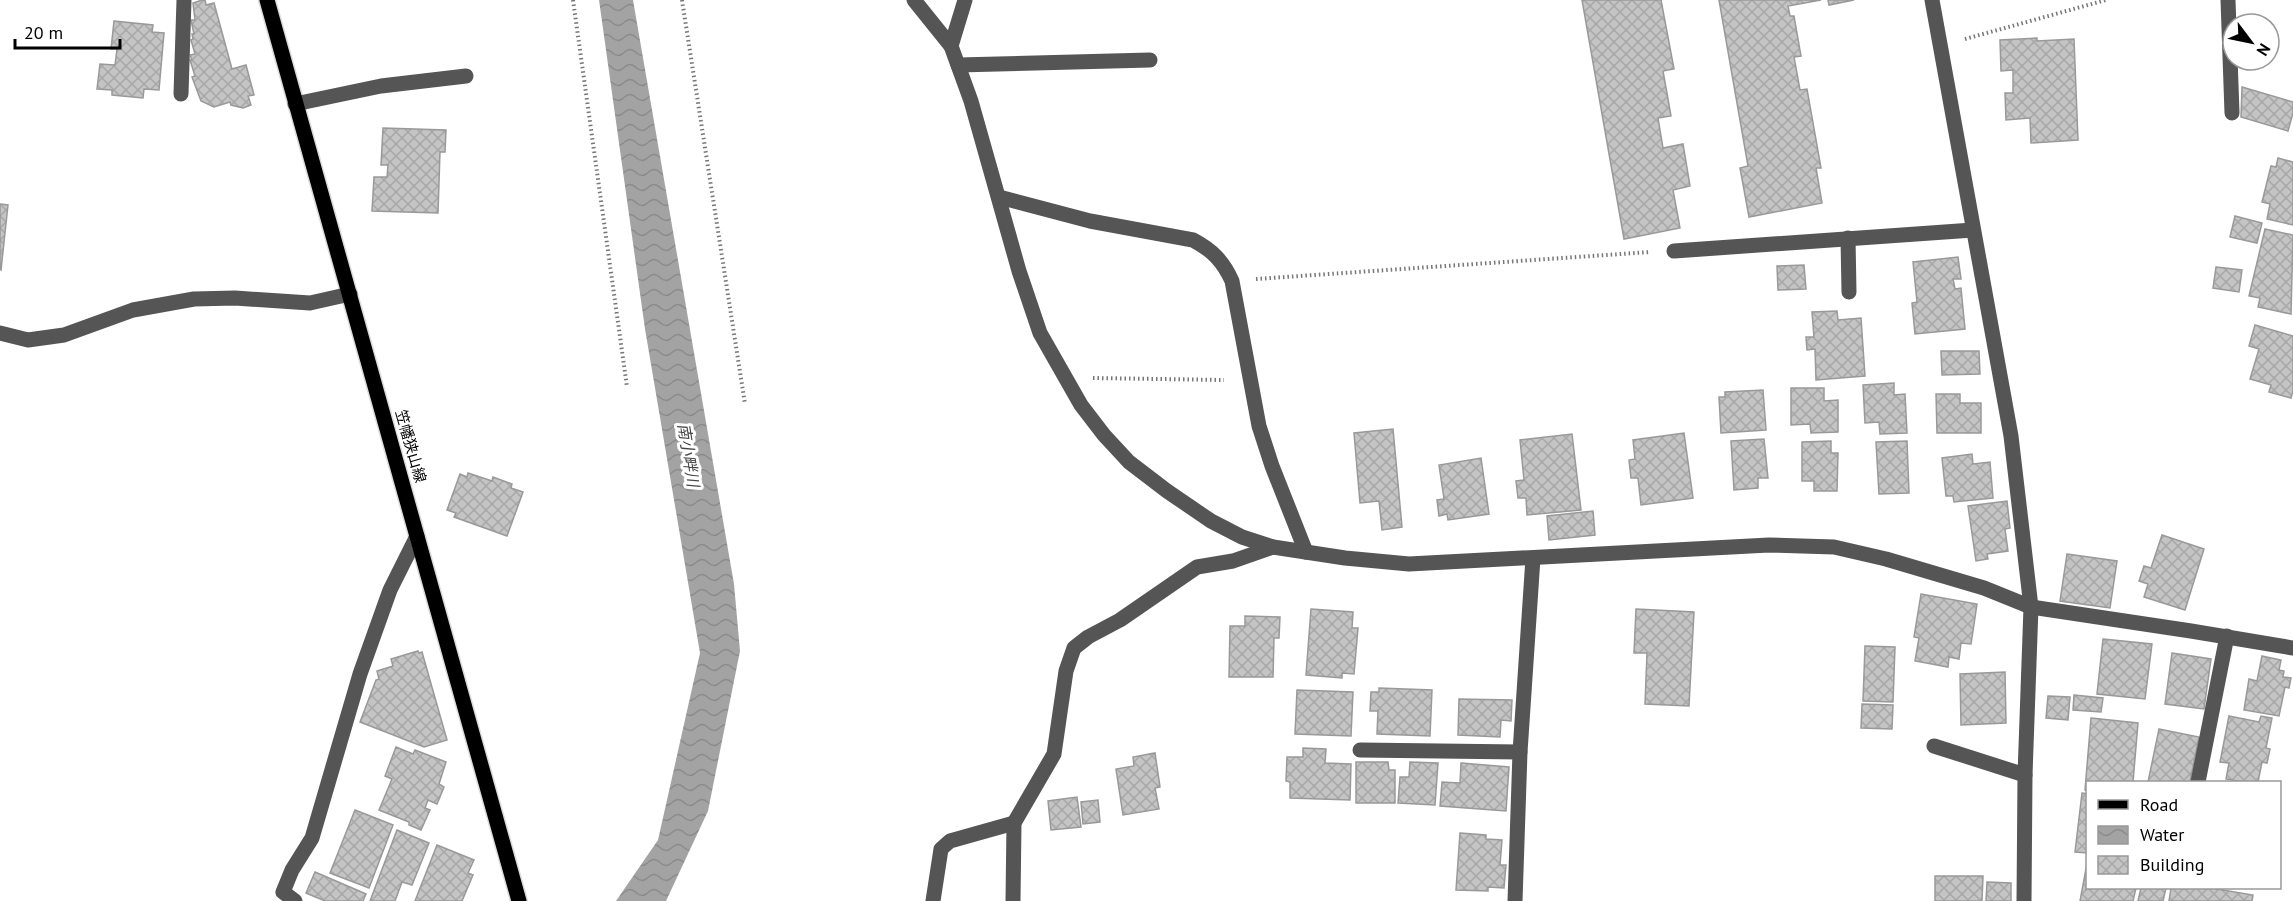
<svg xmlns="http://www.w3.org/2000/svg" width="2293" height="901" viewBox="0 0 2293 901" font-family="'PT Sans','Noto Sans JP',sans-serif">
  <defs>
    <pattern id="water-waves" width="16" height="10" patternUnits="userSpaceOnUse" patternTransform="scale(1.5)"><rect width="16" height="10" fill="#a3a3a3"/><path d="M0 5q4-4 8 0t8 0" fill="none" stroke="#8b8b8b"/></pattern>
    <pattern id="building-cross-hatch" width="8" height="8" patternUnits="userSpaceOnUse" patternTransform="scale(1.5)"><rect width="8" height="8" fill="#c4c4c4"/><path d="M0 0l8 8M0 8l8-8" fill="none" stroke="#a7a7a7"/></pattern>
  </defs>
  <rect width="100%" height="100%" fill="#fff"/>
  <polygon fill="url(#water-waves)" points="599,0 633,0 734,584 740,651 708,811 666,901 616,901 658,840 700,653 645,329"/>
  <g fill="url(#building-cross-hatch)" stroke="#999" stroke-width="1.5">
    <polygon points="202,0 205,0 206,5 214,3 232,69 246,65 254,95 248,96 251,105 243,108 231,105 230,102 214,107 201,101 192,77 195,76 190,60 192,60 190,55 195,54 191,40 193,39 192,34 194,34 191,20 195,20 193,3"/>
    <polygon points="1582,0 1661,0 1674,69 1663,71 1671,116 1658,118 1663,148 1683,144 1690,186 1673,190 1680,228 1624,239"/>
    <polygon points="1719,0 1821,0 1788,6 1790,16 1794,16 1801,56 1794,57 1800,90 1807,89 1821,168 1816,168 1822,203 1749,217 1740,168 1748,166"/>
    <polygon points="1828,0 1854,0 1829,5"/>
    <polygon points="114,21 153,25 152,32 164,33 159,90 144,89 143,98 112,95 112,90 97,89 100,64 115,65 117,49 111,49"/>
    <polygon points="2037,38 2037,41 2074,39 2078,140 2031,143 2030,118 2006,120 2005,93 2013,93 2013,70 2001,71 2000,40"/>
    <polygon points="2242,87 2293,102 2293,113 2288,131 2241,117"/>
    <polygon points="383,128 446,130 445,152 440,152 438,213 372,211 374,177 387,177 388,165 381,165"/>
    <polygon points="2278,158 2293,162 2293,225 2267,219 2270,204 2262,202 2271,166 2276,167"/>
    <polygon points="0,204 8,205 1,270 0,269"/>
    <polygon points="2235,216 2262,223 2257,243 2230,237"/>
    <polygon points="2265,229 2293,235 2291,314 2258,307 2260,298 2249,296"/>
    <polygon points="1958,257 1961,279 1953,279 1955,289 1961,288 1965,329 1915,334 1912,303 1917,302 1913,262"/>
    <polygon points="1804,265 1806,289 1778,290 1777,266"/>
    <polygon points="2216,267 2242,270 2239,292 2213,288"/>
    <polygon points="1837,311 1838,320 1861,318 1865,376 1816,380 1815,349 1807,350 1806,337 1814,337 1812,312"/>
    <polygon points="2255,325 2293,336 2293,391 2291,398 2269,392 2271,385 2250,379 2259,349 2249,346"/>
    <polygon points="1941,351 1979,351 1980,374 1942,375"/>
    <polygon points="1894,383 1894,395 1905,394 1907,433 1880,434 1879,422 1865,423 1863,385"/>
    <polygon points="1791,388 1824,388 1824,401 1838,400 1838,432 1811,433 1810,424 1791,425"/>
    <polygon points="1763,390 1766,430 1721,433 1719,397 1725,397 1725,392"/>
    <polygon points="1936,394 1960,394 1960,403 1981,403 1981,433 1937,433"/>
    <polygon points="1393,429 1402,527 1382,530 1379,501 1360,503 1354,433"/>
    <polygon points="1684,433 1693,498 1641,505 1638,478 1631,478 1629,460 1635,459 1633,440"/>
    <polygon points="1572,434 1581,510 1527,515 1526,498 1518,498 1516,481 1524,480 1520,440"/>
    <polygon points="1764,439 1768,478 1758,478 1758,488 1734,490 1731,441"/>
    <polygon points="1831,441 1831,453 1838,453 1837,491 1814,491 1814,481 1802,481 1802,442"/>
    <polygon points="1907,441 1909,493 1879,494 1876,442"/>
    <polygon points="1972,454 1973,464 1990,462 1993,498 1954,502 1953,496 1946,496 1942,458"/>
    <polygon points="1481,458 1489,514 1448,520 1447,514 1439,516 1437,500 1444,499 1439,465"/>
    <polygon points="468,473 492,481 493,477 512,484 511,488 523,492 507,536 454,517 456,513 447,510 460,474 467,477"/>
    <polygon points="2007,501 2010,528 2005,529 2008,551 1987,554 1988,559 1976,561 1968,506"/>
    <polygon points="1593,511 1595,535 1549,540 1547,516"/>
    <polygon points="2162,535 2204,549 2185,610 2144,597 2148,584 2139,581 2144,566 2151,568"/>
    <polygon points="2067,554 2117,561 2110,608 2060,601"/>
    <polygon points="1921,594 1977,604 1971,644 1961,643 1959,659 1949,657 1948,667 1915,661 1919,638 1914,637"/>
    <polygon points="1311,609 1353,612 1352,628 1358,628 1354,674 1342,673 1342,678 1306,675"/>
    <polygon points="1636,609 1694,612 1689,706 1645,704 1647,653 1634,653"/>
    <polygon points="1245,616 1280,617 1279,638 1274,638 1273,677 1229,677 1230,626 1245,626"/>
    <polygon points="2103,639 2152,644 2145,699 2097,694"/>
    <polygon points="1865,646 1895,647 1893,702 1863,701"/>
    <polygon points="418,651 419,653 422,652 447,740 424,747 360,722 376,680 379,679 377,671 393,666 391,659"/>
    <polygon points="2172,653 2211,659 2204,709 2165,704"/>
    <polygon points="2262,656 2281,660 2279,670 2284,671 2283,677 2291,678 2289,688 2285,687 2279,716 2244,710 2249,679 2257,681"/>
    <polygon points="2005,672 2006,723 1961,725 1960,674"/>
    <polygon points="1379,688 1432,690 1430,736 1377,734 1378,711 1370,711 1371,692 1379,692"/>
    <polygon points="1297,690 1353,692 1351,736 1295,734"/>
    <polygon points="2074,695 2103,698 2101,712 2073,710"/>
    <polygon points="2048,696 2070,697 2068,720 2046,718"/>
    <polygon points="1459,699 1512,700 1511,721 1501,720 1500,737 1458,735"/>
    <polygon points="1862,704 1893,705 1892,729 1861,728"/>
    <polygon points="2229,716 2259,722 2261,716 2272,718 2266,748 2270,749 2267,763 2262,762 2258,782 2243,782 2226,779 2229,763 2220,762"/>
    <polygon points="2091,718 2138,723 2133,782 2088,782 2088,791 2085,790"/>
    <polygon points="2159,729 2199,737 2190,782 2148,782"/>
    <polygon points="396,747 413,754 415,750 446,762 439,784 444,787 437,804 428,800 425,808 430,810 421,830 409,825 409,822 379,810 392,779 385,776"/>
    <polygon points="1303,748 1326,749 1325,763 1351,764 1350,800 1290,798 1290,782 1286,781 1287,757 1303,757"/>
    <polygon points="1155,753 1160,787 1155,788 1159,809 1123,815 1116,769 1134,766 1133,757"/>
    <polygon points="1356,762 1388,762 1389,770 1395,770 1395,803 1356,803"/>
    <polygon points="1410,762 1438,763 1435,805 1398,803 1400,777 1409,777"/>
    <polygon points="1461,763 1509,767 1506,811 1440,806 1442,782 1460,783"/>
    <polygon points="2082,793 2088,794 2088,853 2075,852"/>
    <polygon points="1077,797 1081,827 1051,830 1048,801"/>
    <polygon points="1098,800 1100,822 1083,824 1081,802"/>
    <polygon points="355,810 393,825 369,888 330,873"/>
    <polygon points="397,830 429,843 412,885 402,882 395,901 370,901"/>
    <polygon points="1460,833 1486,835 1486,839 1502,840 1500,865 1506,865 1504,888 1488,887 1488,891 1456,890"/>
    <polygon points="437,845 474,860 468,873 473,875 462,901 415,901"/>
    <polygon points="2088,858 2088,888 2136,888 2133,901 2080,901"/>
    <polygon points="315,872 366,894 363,901 325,901 306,893"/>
    <polygon points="1935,876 1983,876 1982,901 1935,901"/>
    <polygon points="1987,882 2011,883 2011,901 1986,901"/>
    <polygon points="2141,888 2166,888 2163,901 2138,901"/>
    <polygon points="2171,888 2211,888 2253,895 2252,901 2169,901"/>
  </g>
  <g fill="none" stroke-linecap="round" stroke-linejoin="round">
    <g stroke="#dbdbdb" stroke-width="18">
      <polyline id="major" points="267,0 519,901"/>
    </g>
    <g stroke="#777" stroke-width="4" stroke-dasharray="1.5 3" stroke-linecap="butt">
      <polyline points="573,0 627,387"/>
      <polyline points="682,0 745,404"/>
      <polyline points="1965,39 2106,0"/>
      <polyline points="1256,279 1650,252"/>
      <polyline points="1093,378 1224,380"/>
    </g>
    <g stroke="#555" stroke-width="15">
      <polyline points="914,0 951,46 971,101 1019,271 1040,333 1081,405 1104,435 1129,462 1167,491 1211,521 1242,537 1273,547 1345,558 1409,564 1769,545 1834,547 1886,559 1984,588 2031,607 2191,631 2293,648"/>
      <polyline points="1932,0 2011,436 2031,607 2025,775 2024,901"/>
      <polyline points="2228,0 2232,113"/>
      <polyline points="951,46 965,0"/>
      <polyline points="958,65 1150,60"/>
      <polyline points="181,94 184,0"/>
      <polyline points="295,104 381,86 466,76"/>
      <path d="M999,197L1090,221L1193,240C1212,250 1223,261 1232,281L1259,426L1272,466L1306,552"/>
      <polyline points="1848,238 1849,292"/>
      <polyline points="1674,251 1973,230"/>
      <polyline points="0,333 28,340 64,335 133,310 194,299 235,298 310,303 350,294"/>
      <polyline points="1934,746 2025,775"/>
      <polyline points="1360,750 1520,752"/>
      <polyline points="2198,782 2227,636"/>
      <polyline points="295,901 283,892 292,870 312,838 360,674 390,590 417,536"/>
      <polyline points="933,901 941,849 950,841 1014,823"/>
      <polyline points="1013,901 1014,823 1054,754 1066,671 1074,648 1088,637 1120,620 1197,567 1233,561 1273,547"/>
      <polyline points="1515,901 1520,752 1533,558"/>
    </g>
    <use href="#major" stroke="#000" stroke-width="15"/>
  </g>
  <g text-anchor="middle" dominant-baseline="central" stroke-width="6" stroke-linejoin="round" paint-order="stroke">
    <g font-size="15" fill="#000" stroke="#fff">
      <text transform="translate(411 446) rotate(74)">笠幡狭山線</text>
    </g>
    <g font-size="16" font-style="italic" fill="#444" stroke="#fff">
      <text transform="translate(689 455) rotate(81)">南小畔川</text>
    </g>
  </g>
  <rect x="2086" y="781" width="195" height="108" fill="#ffffff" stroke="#999999" stroke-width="1.5"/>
  <rect x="2098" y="800" width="30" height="9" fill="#000000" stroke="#999999" stroke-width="1.5"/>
  <text x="2140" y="811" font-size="18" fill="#000000">Road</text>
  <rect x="2098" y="826" width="30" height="18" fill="url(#water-waves)" stroke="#999999" stroke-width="1.5"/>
  <text x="2140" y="841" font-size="18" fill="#000000">Water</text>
  <rect x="2098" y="856" width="30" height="18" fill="url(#building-cross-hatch)" stroke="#999999" stroke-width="1.5"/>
  <text x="2140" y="871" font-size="18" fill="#000000">Building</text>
  <g transform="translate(2251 42) rotate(122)"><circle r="28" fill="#ffffff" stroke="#999999" stroke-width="1.5"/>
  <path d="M0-4.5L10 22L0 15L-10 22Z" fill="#000000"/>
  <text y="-9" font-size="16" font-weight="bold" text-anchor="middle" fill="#000000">N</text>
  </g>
  <path d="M15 39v9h105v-9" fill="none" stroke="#000000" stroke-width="3"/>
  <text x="24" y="39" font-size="18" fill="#000000" stroke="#ffffff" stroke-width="4.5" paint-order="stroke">20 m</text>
</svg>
